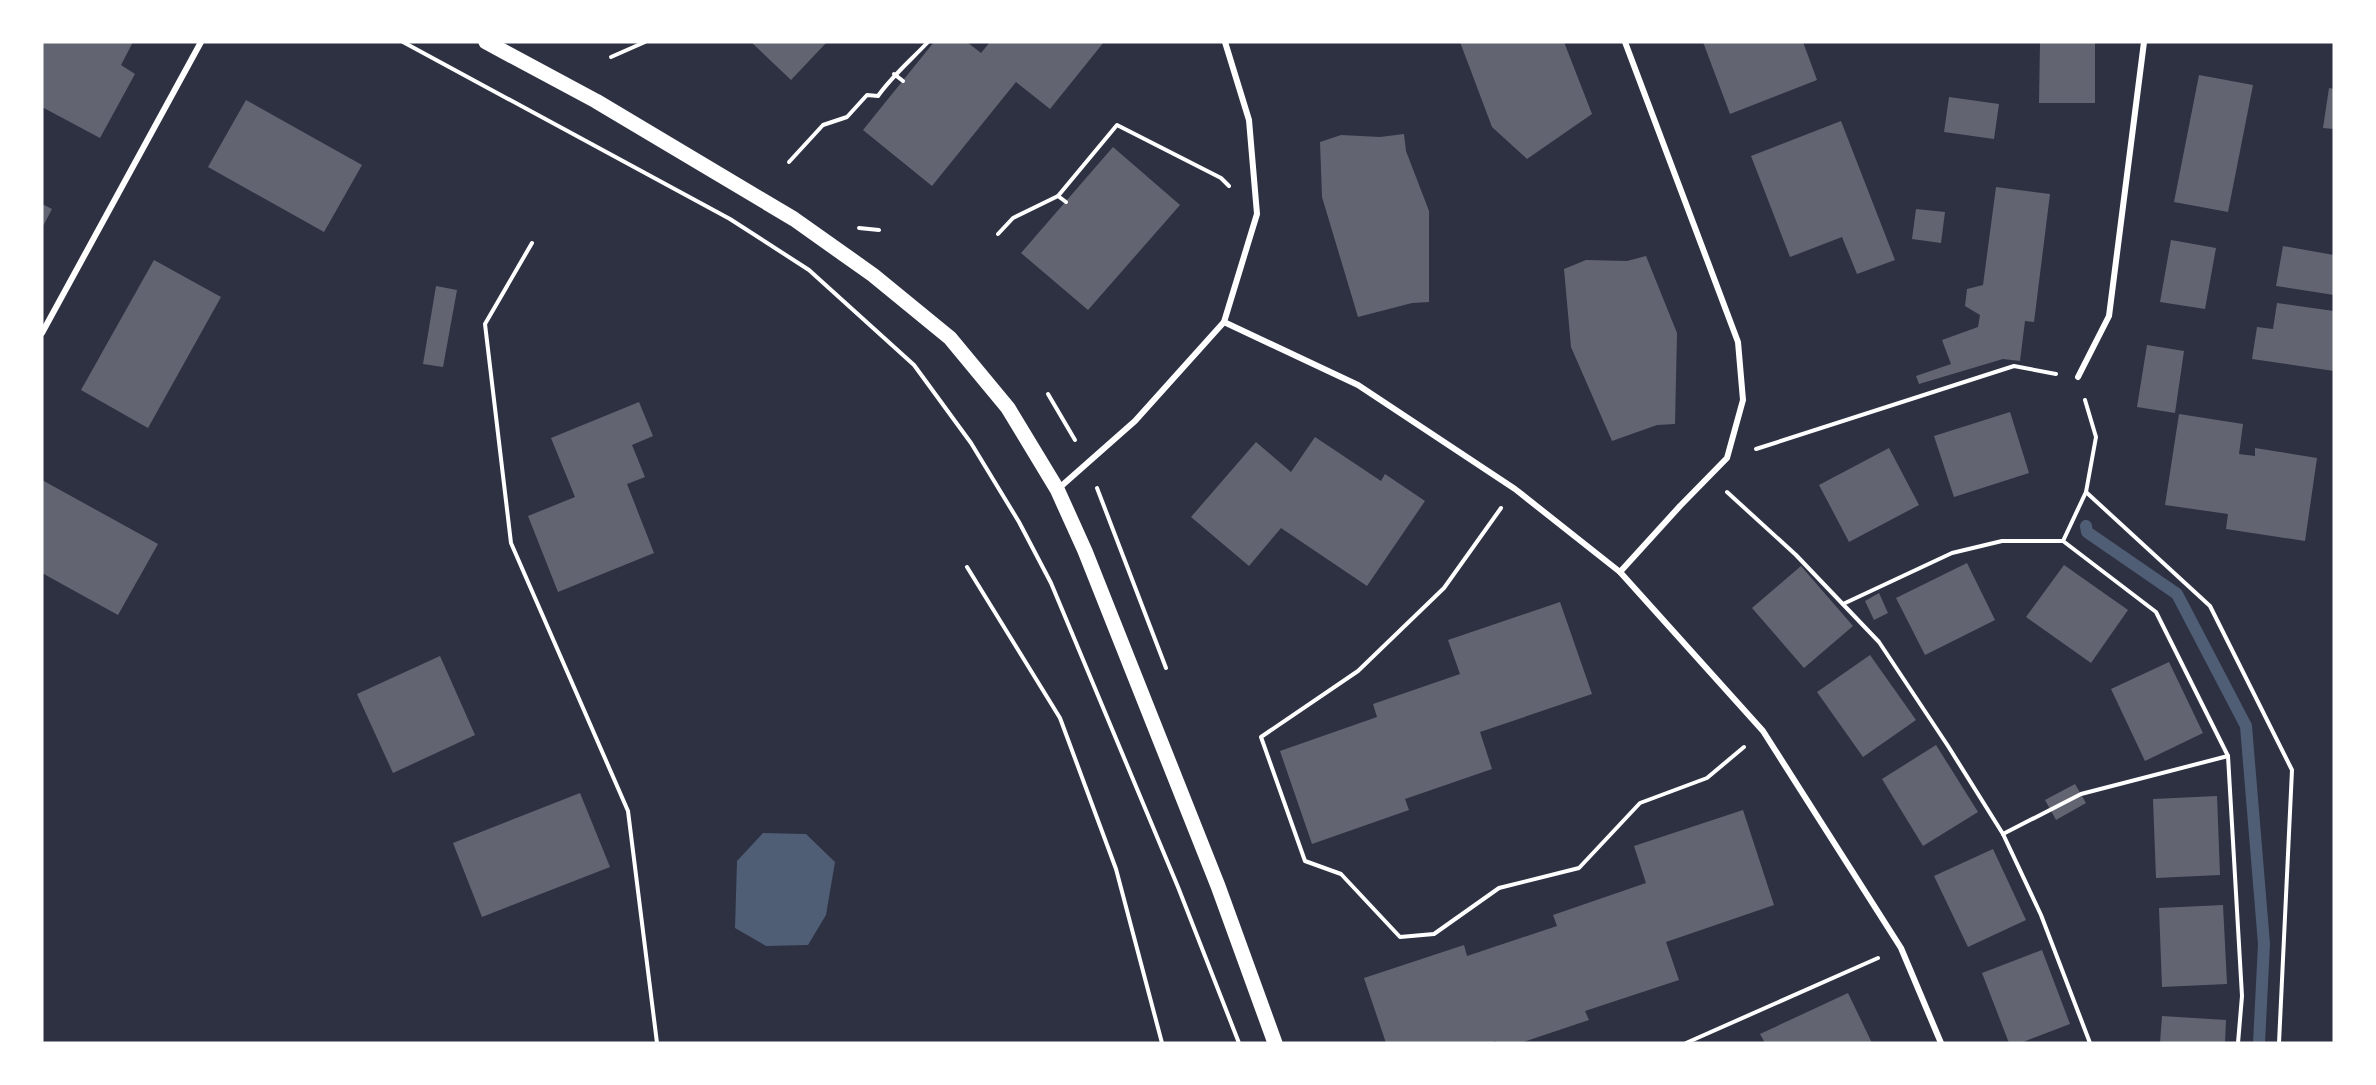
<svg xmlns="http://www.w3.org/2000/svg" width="2376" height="1085" viewBox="0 0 2376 1085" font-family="Arial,sans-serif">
  <rect width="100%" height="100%" fill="#2d3142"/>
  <polygon fill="#4f5d75" points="763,833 806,834 835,862 826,915 808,945 766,946 735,928 737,861"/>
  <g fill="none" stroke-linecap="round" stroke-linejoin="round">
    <polyline stroke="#4f5d75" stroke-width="12" points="2086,526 2087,532 2177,594 2246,726 2264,944 2259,1043"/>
  </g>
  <g fill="#626471">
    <polygon points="42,42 133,42 121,65 135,74 100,138 42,107"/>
    <polygon points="751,42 827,42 791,80"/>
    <polygon points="934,42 967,42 981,53 990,42 1104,42 1050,109 1016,82 932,186 863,130"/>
    <polygon points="1460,42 1564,42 1592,114 1527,159 1492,127"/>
    <polygon points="1703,42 1803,42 1817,80 1730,114"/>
    <polygon points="2040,42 2095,42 2095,103 2039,103"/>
    <polygon points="2199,75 2253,85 2228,212 2174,202"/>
    <polygon points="2329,88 2334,89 2334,129 2323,128"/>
    <polygon points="1949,97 1999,104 1994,139 1944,132"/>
    <polygon points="246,100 362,165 324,232 208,167"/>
    <polygon points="1841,121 1895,260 1857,274 1842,237 1790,257 1751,156"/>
    <polygon points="1404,134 1406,151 1429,211 1429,302 1412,303 1358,317 1322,197 1320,142 1341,135 1380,137"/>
    <polygon points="1113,147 1180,205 1088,310 1021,253"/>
    <polygon points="1996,187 2050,194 2034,322 2025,321 2020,361 2003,359 1919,384 1916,376 1951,364 1942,340 1978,327 1980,315 1965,306 1967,289 1983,285"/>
    <polygon points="42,204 52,209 42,228"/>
    <polygon points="1916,209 1945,212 1941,243 1912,239"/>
    <polygon points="2171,240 2216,248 2205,309 2160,302"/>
    <polygon points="2283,246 2334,255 2334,295 2276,286"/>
    <polygon points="1646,256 1677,333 1675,424 1657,425 1612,441 1571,347 1564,269 1586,260 1627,261"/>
    <polygon points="154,260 221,297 148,428 81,390"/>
    <polygon points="436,286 457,290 443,367 423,364"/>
    <polygon points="2277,303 2334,311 2334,371 2252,359 2257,327 2273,329"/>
    <polygon points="2147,345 2184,351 2175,413 2137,407"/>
    <polygon points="639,402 653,436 632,445 645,477 627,484 654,553 558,592 528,516 575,497 551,438"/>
    <polygon points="2010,412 2029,473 1954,497 1934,436"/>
    <polygon points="2179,414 2243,424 2239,454 2255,456 2255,448 2317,458 2305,541 2226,529 2228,514 2165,505"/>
    <polygon points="1315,437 1381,481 1385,474 1425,501 1367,586 1281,528 1249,566 1191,517 1256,442 1291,472"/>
    <polygon points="1889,448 1919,505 1849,542 1819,485"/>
    <polygon points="42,480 158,544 118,615 42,573"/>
    <polygon points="1967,563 1995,620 1925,655 1896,598"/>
    <polygon points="2064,565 2128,610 2091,663 2026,617"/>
    <polygon points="1801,566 1853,626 1804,668 1752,608"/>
    <polygon points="1879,593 1888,613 1874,620 1865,601"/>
    <polygon points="1560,602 1592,694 1480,732 1492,769 1405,799 1409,810 1312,844 1280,751 1377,717 1373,704 1460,674 1448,640"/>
    <polygon points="1870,655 1916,720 1863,757 1817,692"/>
    <polygon points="440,656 475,735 393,773 357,694"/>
    <polygon points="2169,662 2203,733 2145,761 2111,689"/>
    <polygon points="1936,745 1978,812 1923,846 1882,779"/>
    <polygon points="2075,784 2086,803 2056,820 2045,800"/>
    <polygon points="580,793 610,867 482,917 453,843"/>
    <polygon points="2217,796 2220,875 2156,878 2153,799"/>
    <polygon points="1743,810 1774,905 1666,942 1679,980 1585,1011 1589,1020 1520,1043 1497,1043 1496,1041 1490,1043 1386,1043 1364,978 1464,945 1467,956 1557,926 1553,915 1646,883 1634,846"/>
    <polygon points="1993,849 2026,920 1968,947 1934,876"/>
    <polygon points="2223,905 2227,984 2162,987 2159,908"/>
    <polygon points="2042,950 2070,1024 2020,1043 2009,1043 1982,973"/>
    <polygon points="1848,993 1872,1043 1765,1043 1760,1034"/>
    <polygon points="2162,1016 2226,1020 2225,1043 2160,1043"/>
  </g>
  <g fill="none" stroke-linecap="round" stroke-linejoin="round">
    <g stroke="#fff" stroke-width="4">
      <polyline points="403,42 730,219 809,270 914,365 971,443 1019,522 1051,583 1178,887 1239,1043"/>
      <polyline points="611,57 645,42"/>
      <polyline points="894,74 903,81"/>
      <path d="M789,162L823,125L847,117L867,95L878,96C892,76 911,60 928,42"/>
      <polyline points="1058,196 1066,202"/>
      <polyline points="859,228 879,230"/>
      <polyline points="998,234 1013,218 1058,196 1117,125 1221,178 1229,186"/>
      <polyline points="532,243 485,324 511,543 628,811 657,1043"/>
      <polyline points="1048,394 1075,440"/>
      <polyline points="2085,400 2096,437 2086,492 2210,606 2292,770 2279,1043"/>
      <polyline points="1756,449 2014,366 2056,374"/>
      <polyline points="1097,488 1166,668"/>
      <polyline points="1727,492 1796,555 1879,642 1948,746 2003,834 2041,915 2090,1043"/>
      <polyline points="1501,508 1444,588 1358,671 1261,737 1305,861 1341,874 1400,937 1434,934 1499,888 1579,868 1640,803 1707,778 1744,747"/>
      <polyline points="2063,541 2156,612 2228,756 2242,996 2238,1043"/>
      <polyline points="967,567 1060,718 1116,869 1162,1043"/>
      <polyline points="1843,604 1952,553 2002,541 2063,541 2086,492"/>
      <polyline points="2003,834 2081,794 2228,756"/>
      <polyline points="1686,1043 1878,958"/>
    </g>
    <g stroke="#fff" stroke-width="6">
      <polyline points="1224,322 1358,385 1515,489 1620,572 1763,731 1901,948 1941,1043"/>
      <polyline points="42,333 201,42"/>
      <polyline points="2078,377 2109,316 2144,42"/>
      <polyline points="1058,489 1135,421 1224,322 1257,214 1249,120 1225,42"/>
      <polyline points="1620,572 1680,506 1727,458 1743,400 1738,342 1625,42"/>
    </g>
    <polyline stroke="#fff" stroke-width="15" points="486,42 596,101 794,219 873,275 950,338 1008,408 1057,489 1085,551 1218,886 1275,1043"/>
  </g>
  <rect width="2376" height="1085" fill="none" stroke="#ffffff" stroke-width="87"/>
</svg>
